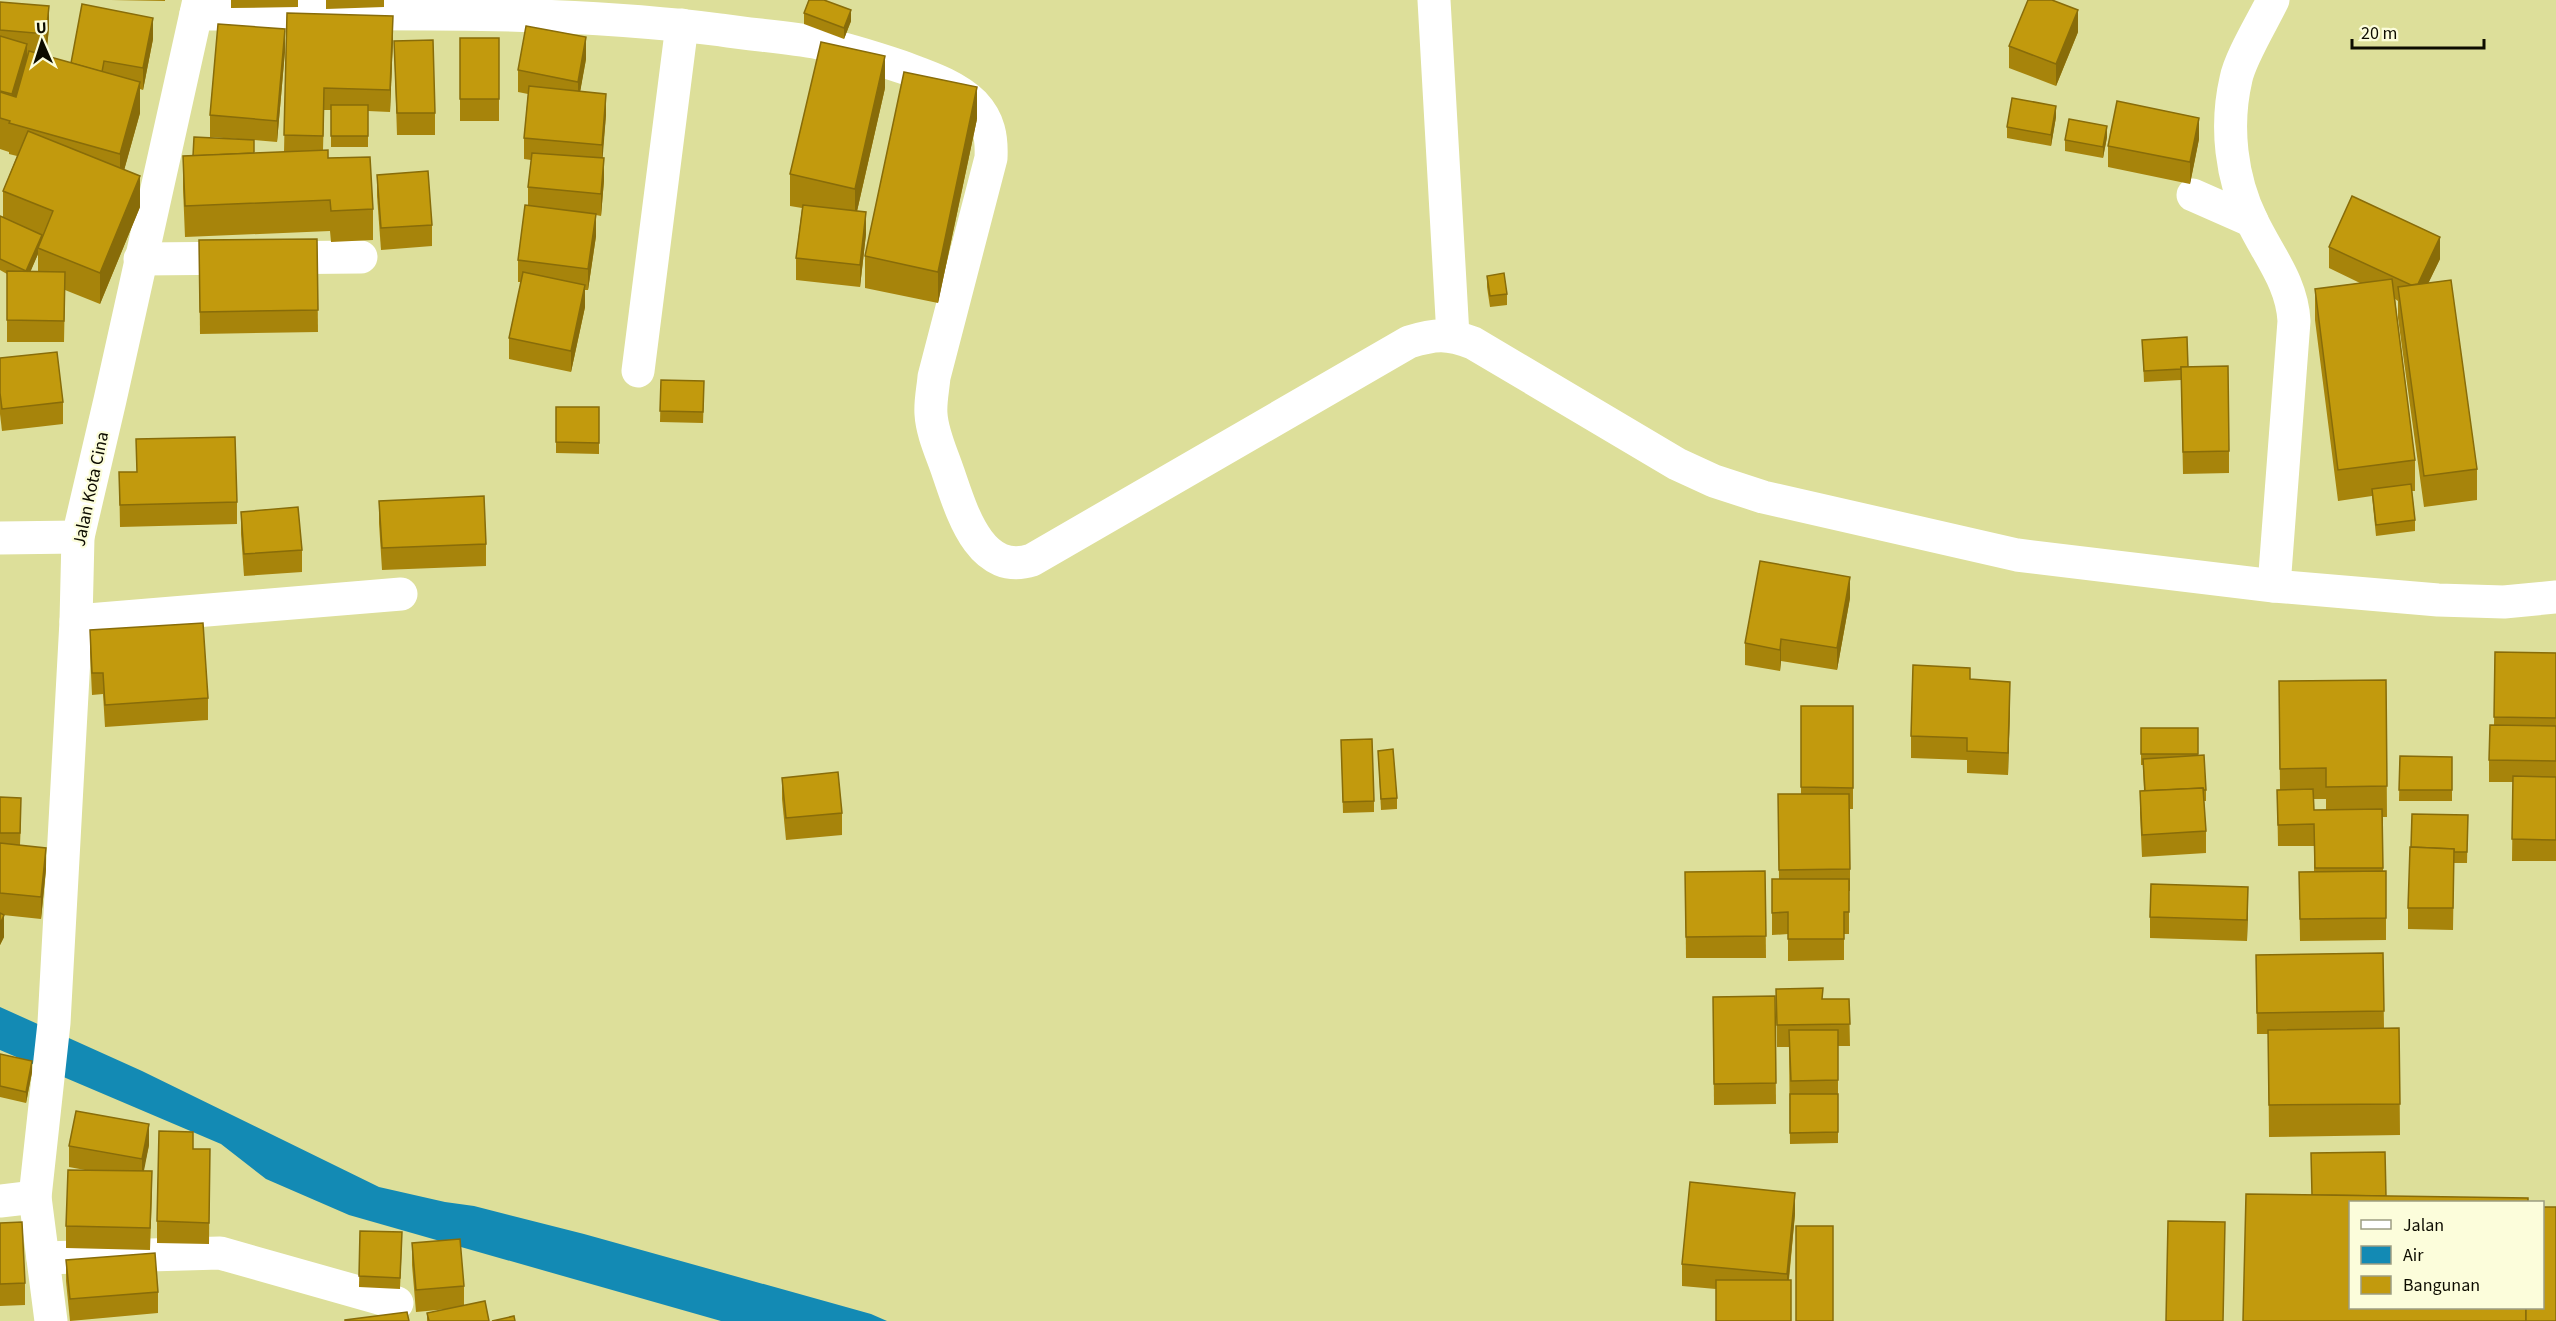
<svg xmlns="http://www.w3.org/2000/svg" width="2556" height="1321" viewBox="0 0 2556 1321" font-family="'Source Sans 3',sans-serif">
  <rect width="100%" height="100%" fill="#dddf9a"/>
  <polygon fill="#138ab4" points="0,1007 142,1071 379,1187 445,1202 474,1206 584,1234 871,1314 887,1321 721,1321 349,1215 266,1179 221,1144 0,1050"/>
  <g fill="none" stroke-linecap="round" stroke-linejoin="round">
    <g stroke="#fff" stroke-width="33">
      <polyline points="1434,0 1453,336"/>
      <path d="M2273,0C2263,21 2240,58 2236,79C2225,126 2231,178 2252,221C2268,255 2292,282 2294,321L2274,586"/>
      <path d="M196,14C371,15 547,8 721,30C753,35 787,37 819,43C847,49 875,58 902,67C926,76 955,85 974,104C989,120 992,137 991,158L934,377C933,389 930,402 931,414C932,433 942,454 948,472C961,509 979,577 1032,560L1409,342C1435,334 1447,333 1473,343L1677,464L1714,481L1763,497L2017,555L2274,586L2438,600L2504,602L2556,597"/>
      <polyline points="2193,195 2252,221"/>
      <polyline points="140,259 361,257"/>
      <polyline points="638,371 682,25"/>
      <polyline points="0,538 78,537"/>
      <polyline points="76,621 401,594"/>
      <polyline points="0,1201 35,1197"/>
      <polyline points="43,1258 220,1253 397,1303"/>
      <polyline points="51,1321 35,1197 54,1023 76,621 78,537 110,400 199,0"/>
    </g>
  </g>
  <g fill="#a7840b" fill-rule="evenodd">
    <polygon points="111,0 165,0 165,1"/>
    <polygon points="231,0 298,0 298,7 231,8"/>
    <polygon points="326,0 384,0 384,7 326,9"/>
    <path d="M0,2L49,28L46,56L71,63L153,39L143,90L140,89V113L124,170L140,207L100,304L65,290L64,342H7V274L0,270V216L3,217V191L17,156L9,154V152L0,149ZM38,254V272H30Z"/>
    <polygon points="287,13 393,38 390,112 368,111 368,147 331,147 331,110 324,110 323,150 328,158 373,209 373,240 331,242 330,231 185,237 183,188 183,156 193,156 251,140 210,137 210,115 285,51 277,142 254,140 254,153 284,152"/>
    <polygon points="804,13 851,21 844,39 804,24"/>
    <polygon points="2078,32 2056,86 2009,68 2009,46"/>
    <rect x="460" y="38" width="39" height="83"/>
    <polygon points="394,41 435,113 435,135 397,135"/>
    <polygon points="586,59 580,91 606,115 602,158 604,180 601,216 596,215 596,236 588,290 585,290 585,307 571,372 509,359 509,338 521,282 518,282 518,260 528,206 528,187 531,160 524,159 524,138 528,94 518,92 518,70"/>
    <polygon points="885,88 857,211 866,234 860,287 796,280 796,258 802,208 790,206 790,174"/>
    <polygon points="2056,117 2051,146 2007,138 2007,127"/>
    <polygon points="977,119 938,303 865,288 865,256"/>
    <polygon points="2107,137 2103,158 2065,151 2065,140"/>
    <polygon points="2199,139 2190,184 2108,167 2108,146"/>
    <polygon points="377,175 432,225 432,246 381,250 377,196"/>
    <polygon points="317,239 318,332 200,334 199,240"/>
    <polygon points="2329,247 2440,259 2428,283 2477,469 2477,500 2424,507 2398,318 2398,301 2395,299 2415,460 2415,491 2412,491 2415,520 2415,531 2376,536 2372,496 2338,501 2315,320 2315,289 2360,283 2329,268"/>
    <polygon points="1487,276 1507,294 1507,305 1490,307 1487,287"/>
    <polygon points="2142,340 2188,367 2229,451 2229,473 2183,474 2181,380 2144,382"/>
    <polygon points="0,358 63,402 63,424 2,431 0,414"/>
    <polygon points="661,380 704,392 703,423 660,422"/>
    <polygon points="556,407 599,407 599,454 556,453"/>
    <polygon points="136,439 237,502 237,524 120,527 119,472 137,472"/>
    <polygon points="379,501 486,544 486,566 382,570 379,523"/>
    <polygon points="241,512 302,550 302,572 244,576 241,534"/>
    <polygon points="1850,598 1837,670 1781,661 1780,671 1745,665 1745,643"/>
    <polygon points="90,630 208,698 208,720 105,727 103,694 92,695 90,652"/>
    <polygon points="2495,652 2556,653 2556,861 2512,861 2513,782 2489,782 2489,760 2494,726"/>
    <polygon points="1970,679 2010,703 2008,775 1967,773 1967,760 1911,758 1911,736"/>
    <path d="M2386,680L2387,817H2383V871H2386V940L2300,941L2299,872H2314V846H2278L2277,790H2280L2279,681ZM2314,799H2326V810H2314Z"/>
    <polygon points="1801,706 1853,706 1853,809 1850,809 1850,891 1849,891 1849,934 1844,934 1844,960 1788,961 1788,934 1772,935 1772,879 1779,879 1778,794 1801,794"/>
    <polygon points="2141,728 2198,728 2198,756 2206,790 2206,801 2204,801 2206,831 2206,853 2142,857 2140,813 2140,791 2144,791 2143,765 2141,765"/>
    <polygon points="1341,740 1374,801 1374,812 1343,813"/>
    <polygon points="1378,751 1397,798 1397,809 1381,810"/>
    <polygon points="2400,756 2452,757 2452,801 2399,801"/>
    <polygon points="782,778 842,813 842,835 786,840 782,799"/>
    <polygon points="0,797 21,819 20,845 46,869 41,919 3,915 4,937 0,945"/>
    <polygon points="2468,815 2467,863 2454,863 2453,930 2408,929 2408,908"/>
    <polygon points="1765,871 1766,958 1686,958 1685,872"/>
    <polygon points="2248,908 2247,941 2150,938 2150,917"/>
    <polygon points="2383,953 2384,1028 2399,1028 2400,1135 2269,1137 2268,1034 2257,1034 2256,955"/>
    <polygon points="1776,989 1823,999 1849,999 1850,1046 1838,1046 1838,1143 1790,1144 1789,1047 1777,1047"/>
    <polygon points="1775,996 1776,1104 1714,1105 1713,997"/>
    <polygon points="0,1054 32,1072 26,1103 0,1097"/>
    <polygon points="149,1145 143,1171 152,1193 150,1250 66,1248 66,1226 85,1170 69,1167 69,1146"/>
    <polygon points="193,1149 210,1149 209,1244 157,1243 157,1221"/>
    <polygon points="1795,1214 1789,1280 1716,1289 1682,1286 1682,1264"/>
    <polygon points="0,1223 25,1283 25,1305 0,1306"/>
    <polygon points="360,1231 402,1243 400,1289 359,1287"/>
    <polygon points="412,1243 464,1286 464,1305 489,1321 427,1321 427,1313 448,1309 416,1312 412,1265"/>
    <polygon points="66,1260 158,1292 158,1313 70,1321 66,1281"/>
  </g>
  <g fill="#886c09">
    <polygon points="49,6 49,28 46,56 46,34"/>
    <polygon points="851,10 851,21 844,39 844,28"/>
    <polygon points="2078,10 2078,32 2056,86 2056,64"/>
    <polygon points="393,16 393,38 390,112 390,90"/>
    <polygon points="153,18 153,39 143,90 143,68"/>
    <polygon points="285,29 285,51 277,142 277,121"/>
    <polygon points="586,37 586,59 578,104 578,82"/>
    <polygon points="27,44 27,66 12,116 12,94"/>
    <polygon points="885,56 885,88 855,220 855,189"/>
    <polygon points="140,82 140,113 120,185 120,154"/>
    <polygon points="977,87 977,119 938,303 938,272"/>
    <polygon points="606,94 606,115 602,166 602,145"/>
    <polygon points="2056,106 2056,117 2051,146 2051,135"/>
    <polygon points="2199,118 2199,139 2190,184 2190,162"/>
    <polygon points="2107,126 2107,137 2103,158 2103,147"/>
    <polygon points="604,158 604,180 601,216 601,194"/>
    <polygon points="140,176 140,207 100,304 100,273"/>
    <polygon points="866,212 866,234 860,287 860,265"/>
    <polygon points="596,214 596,236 588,290 588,269"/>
    <polygon points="42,235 42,246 38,248 38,254 26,282 26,271"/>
    <polygon points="2440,237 2440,259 2416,309 2416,288"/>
    <polygon points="585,285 585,307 571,372 571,351"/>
    <polygon points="1850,577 1850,598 1837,670 1837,648"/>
    <polygon points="1781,639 1781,661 1780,671 1780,650"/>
    <polygon points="2010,682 2010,703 2008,775 2008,753"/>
    <polygon points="46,848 46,869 41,919 41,897"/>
    <polygon points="2248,887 2248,908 2247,941 2247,920"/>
    <polygon points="4,915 4,937 0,945 0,924"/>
    <polygon points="32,1061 32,1072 26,1103 26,1092"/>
    <polygon points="149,1124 149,1145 142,1181 142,1159"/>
    <polygon points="1795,1193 1795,1214 1787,1296 1787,1274"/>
  </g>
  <g fill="#c29a0d" stroke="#886c09" stroke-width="1.5">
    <polygon points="809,0 824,0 851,10 844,28 804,13"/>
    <polygon points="2028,0 2052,0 2078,10 2056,64 2009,46"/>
    <polygon points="0,2 49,6 46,34 0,30"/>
    <polygon points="82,4 153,18 143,68 104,61 102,72 71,63"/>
    <polygon points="287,13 393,16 390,90 324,88 323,136 284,135"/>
    <polygon points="218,24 285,29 277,121 210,115"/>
    <polygon points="526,26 586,37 578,82 518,70"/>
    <polygon points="0,36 27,44 12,94 0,91"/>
    <rect x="460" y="38" width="39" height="61"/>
    <polygon points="433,40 435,113 397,113 394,41"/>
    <polygon points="821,42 885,56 855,189 790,174"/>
    <polygon points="29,51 140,82 120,154 9,123 10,121 0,118 0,92 16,97"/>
    <polygon points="904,72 977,87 938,272 865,256"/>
    <polygon points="529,86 606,94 602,145 524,138"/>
    <polygon points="2012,98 2056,106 2051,135 2007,127"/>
    <polygon points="2117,101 2199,118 2190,162 2108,146"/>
    <rect x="331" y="105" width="37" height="31"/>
    <polygon points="2069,119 2107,126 2103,147 2065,140"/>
    <polygon points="28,131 140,176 100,273 38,248 53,211 3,191"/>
    <polygon points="194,137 254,140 254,153 193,156"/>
    <polygon points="328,150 328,158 370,157 373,209 331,211 330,200 185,206 183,156"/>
    <polygon points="532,153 604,158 601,194 528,187"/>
    <polygon points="428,171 432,225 381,228 377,175"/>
    <polygon points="2352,196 2440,237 2418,284 2411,285 2329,247"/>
    <polygon points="525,205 596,214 588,269 518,260"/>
    <polygon points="803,205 866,212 860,265 796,258"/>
    <polygon points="0,216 42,235 26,271 0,259"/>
    <polygon points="317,239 318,310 200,312 199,240"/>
    <polygon points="7,271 65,272 64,321 7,320"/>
    <polygon points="523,272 585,285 571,351 509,338"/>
    <polygon points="1504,273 1507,294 1490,296 1487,276"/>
    <polygon points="2392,279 2415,460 2338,470 2315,289"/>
    <polygon points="2451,280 2477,469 2424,476 2398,287"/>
    <polygon points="2187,337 2188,367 2181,367 2181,369 2144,371 2142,340"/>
    <polygon points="57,352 63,402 2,409 0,393 0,358"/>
    <polygon points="2228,366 2229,451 2183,452 2181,367"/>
    <polygon points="661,380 704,381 703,412 660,411"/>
    <polygon points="556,407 599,407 599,443 556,442"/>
    <polygon points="235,437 237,502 120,505 119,472 137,472 136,439"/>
    <polygon points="2411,484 2415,520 2376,525 2372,489"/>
    <polygon points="484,496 486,544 382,548 379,501"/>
    <polygon points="298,507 302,550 244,554 241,512"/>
    <polygon points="1760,561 1850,577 1837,648 1781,639 1780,650 1745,643"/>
    <polygon points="203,623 208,698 105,705 103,673 92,673 90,630"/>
    <polygon points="2495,652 2556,653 2556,718 2494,717"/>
    <polygon points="1913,665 1970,668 1970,679 2010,682 2008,753 1967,751 1967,738 1911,736"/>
    <polygon points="2386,680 2387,786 2326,787 2326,768 2280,769 2279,681"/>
    <polygon points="1801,706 1853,706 1853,788 1801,787"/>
    <polygon points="2490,725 2556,726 2556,761 2489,760"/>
    <rect x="2141" y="728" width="57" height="26"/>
    <polygon points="1372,739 1374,801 1343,802 1341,740"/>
    <polygon points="1393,749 1397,798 1381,799 1378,751"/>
    <polygon points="2204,755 2206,790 2204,790 2203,788 2145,791 2143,759"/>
    <polygon points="2400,756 2452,757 2452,790 2399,790"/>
    <polygon points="838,772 842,813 786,818 782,778"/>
    <polygon points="2513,776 2556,777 2556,840 2512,839"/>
    <polygon points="2203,788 2206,831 2142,835 2140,791"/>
    <polygon points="2313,789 2314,810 2382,809 2383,868 2315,868 2314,824 2278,825 2277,790"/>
    <polygon points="1778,794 1849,794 1850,869 1779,870"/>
    <polygon points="0,797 21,798 20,833 0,833"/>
    <polygon points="2412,814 2468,815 2467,852 2454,852 2454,849 2411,847"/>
    <polygon points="0,843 46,848 41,897 0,893"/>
    <polygon points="2410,847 2454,849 2453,908 2408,908"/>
    <polygon points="1765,871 1766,936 1686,937 1685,872"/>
    <polygon points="2386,871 2386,918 2300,919 2299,872"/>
    <polygon points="1772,879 1849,879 1849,912 1844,912 1844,939 1788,939 1788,912 1772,913"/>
    <polygon points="2151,884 2248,887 2247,920 2150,917"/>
    <polygon points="0,913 4,915 0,924"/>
    <polygon points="2383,953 2384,1011 2257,1013 2256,955"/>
    <polygon points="1823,988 1822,999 1849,999 1850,1024 1777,1025 1776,989"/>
    <polygon points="1775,996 1776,1083 1714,1084 1713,997"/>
    <polygon points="2399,1028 2400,1104 2269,1105 2268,1030"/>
    <polygon points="1789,1030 1838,1030 1838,1080 1791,1081"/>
    <polygon points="0,1054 32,1061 26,1092 0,1086"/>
    <polygon points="1790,1094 1838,1094 1838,1132 1790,1133"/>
    <polygon points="76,1111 149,1124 142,1159 69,1146"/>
    <polygon points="159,1131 193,1132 193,1149 210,1149 209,1223 157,1221"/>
    <polygon points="2385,1152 2386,1196 2312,1195 2311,1153"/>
    <polygon points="68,1170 152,1171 150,1228 66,1226"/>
    <polygon points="1690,1182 1795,1193 1787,1274 1682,1264"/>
    <polygon points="2246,1194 2528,1198 2528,1203 2350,1203 2350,1308 2526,1308 2526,1321 2243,1321"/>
    <polygon points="2542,1207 2556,1207 2556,1321 2526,1321 2526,1308 2542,1308"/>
    <polygon points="2168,1221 2225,1222 2223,1321 2166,1321"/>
    <polygon points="22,1222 25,1283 0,1284 0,1223"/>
    <rect x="1796" y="1226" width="37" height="95"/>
    <polygon points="360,1231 402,1232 400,1278 359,1276"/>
    <polygon points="460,1239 464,1286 416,1290 412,1243"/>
    <polygon points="155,1253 158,1292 70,1299 66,1260"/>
    <rect x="1716" y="1280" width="75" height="41"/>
    <polygon points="485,1301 489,1321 429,1321 427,1313"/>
    <polygon points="407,1312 409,1321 345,1321 345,1320"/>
    <polygon points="514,1316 515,1321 492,1321"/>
  </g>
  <g text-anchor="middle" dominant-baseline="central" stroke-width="4.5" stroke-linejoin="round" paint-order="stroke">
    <g font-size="18" fill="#0d0c00" stroke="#fcfddb">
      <text transform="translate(91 489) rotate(-78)">Jalan Kota Cina</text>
    </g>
  </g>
  <rect x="2349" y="1201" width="195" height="108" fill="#fcfddb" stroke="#9c9d83" stroke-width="1.5"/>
  <rect x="2361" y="1220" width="30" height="9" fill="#ffffff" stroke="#9c9d83" stroke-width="1.5"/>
  <text x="2403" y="1231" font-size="18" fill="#0d0c00">Jalan</text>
  <rect x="2361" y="1246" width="30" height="18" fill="#138ab4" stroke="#9c9d83" stroke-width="1.5"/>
  <text x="2403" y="1261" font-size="18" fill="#0d0c00">Air</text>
  <rect x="2361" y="1276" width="30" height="18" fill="#c29a0d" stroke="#9c9d83" stroke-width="1.5"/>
  <text x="2403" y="1291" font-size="18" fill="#0d0c00">Bangunan</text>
  <g transform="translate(42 42) rotate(357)" stroke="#fcfddb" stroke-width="4.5" paint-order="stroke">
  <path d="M0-4.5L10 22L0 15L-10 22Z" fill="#0d0c00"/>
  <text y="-9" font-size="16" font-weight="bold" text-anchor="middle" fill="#0d0c00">U</text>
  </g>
  <path d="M2352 39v9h132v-9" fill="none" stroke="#0d0c00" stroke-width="3"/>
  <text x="2361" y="39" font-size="18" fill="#0d0c00" stroke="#fcfddb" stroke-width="4.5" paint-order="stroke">20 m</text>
</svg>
